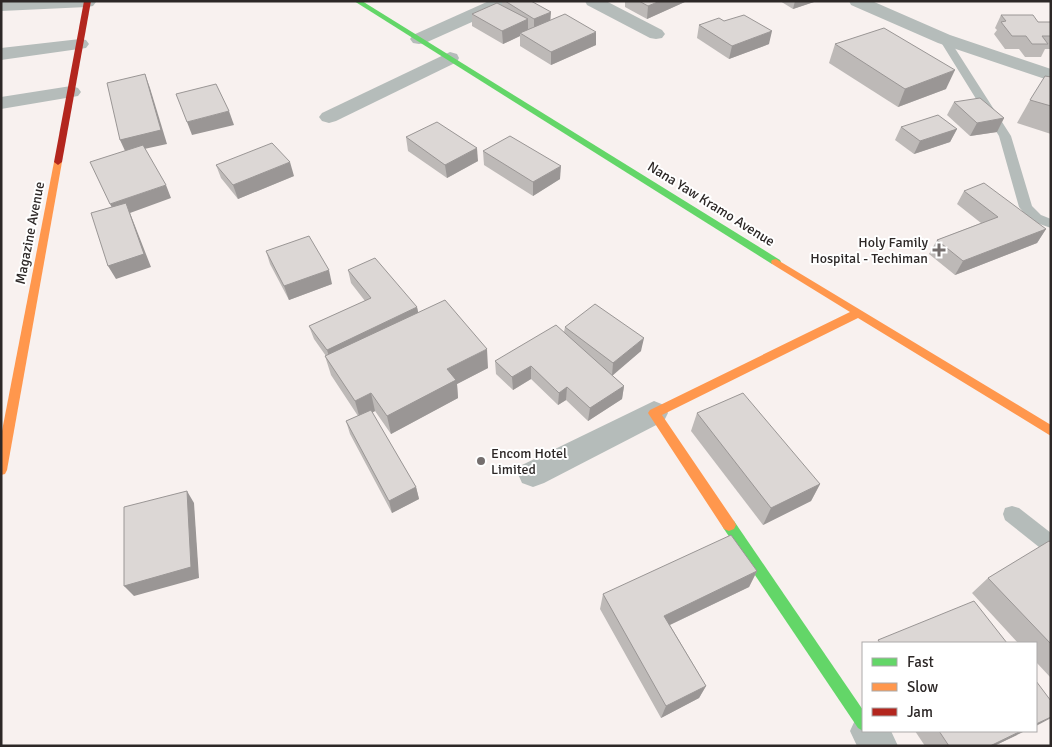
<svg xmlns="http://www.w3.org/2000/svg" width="1052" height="747" viewBox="0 0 1052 747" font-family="Signika,sans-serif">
  <rect width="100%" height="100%" fill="#f8f1ef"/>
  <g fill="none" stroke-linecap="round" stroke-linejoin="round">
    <g fill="#b5bcba" fill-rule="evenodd">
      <polygon points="944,36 949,39 1011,136 1032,206 1041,215 1051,219 1051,228 1031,221 1019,207 999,136 939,39"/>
      <polygon points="1012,506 1019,508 1051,533 1051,554 1044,551 1005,520 1003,514 1005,508"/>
    </g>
    <g fill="#b5bcba" fill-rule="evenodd">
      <polygon points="1,1 95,1 96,2 93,6 87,7 1,11"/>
      <polygon points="489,1 512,1 510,5 425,43 419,44 413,43 410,39 413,35"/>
      <polygon points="585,1 606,1 662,30 665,34 662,38 656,39 650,38 587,5"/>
      <polygon points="849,1 872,1 950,35 1051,69 1051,81 938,43 851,5"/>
      <polygon points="80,39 86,40 89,44 86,48 1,60 1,48"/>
      <polygon points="450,52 457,54 459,58 457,62 336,121 329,123 322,121 319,117 322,113"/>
      <polygon points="71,86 78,88 81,92 78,96 1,109 1,97"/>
      <polygon points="654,401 664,405 668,413 664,421 544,483 533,487 522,483 518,474 522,465"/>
      <polygon points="863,715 863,731 891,731 898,746 857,746 850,731 856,718"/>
    </g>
    <g fill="#63d668" fill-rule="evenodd">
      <polygon points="354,1 362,1 780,260 781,262 780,264 772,264"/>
      <polygon points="729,519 734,521 863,710 863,731 858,728 724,529 722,525 724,521"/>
    </g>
    <g fill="#ff974d" fill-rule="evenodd">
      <polygon points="58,159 62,162 7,470 5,474 1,475 1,436 54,162"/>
      <polygon points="776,259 1051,425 1051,436 858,318 662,415 734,521 736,525 734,529 729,531 724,529 648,413 650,410 850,312 772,264 771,262 772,260"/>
    </g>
    <polygon fill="#b3261e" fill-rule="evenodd" points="84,1 91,1 62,162 58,165 54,162"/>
  </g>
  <g fill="#bdb9b7">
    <polygon points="502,1 531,1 550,20 596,45 551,65 520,46 520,36 503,44 472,26 472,14 502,5"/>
    <polygon points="625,1 687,1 647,19 625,7"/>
    <polygon points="780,1 814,1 814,2 793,9"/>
    <polygon points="1001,15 1038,22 1051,22 1051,49 1045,49 1041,57 1025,57 1019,49 1005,49 994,34 997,30 995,28"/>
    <polygon points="724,21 769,44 729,59 697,38 699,25"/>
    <polygon points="835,44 946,89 898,107 829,63"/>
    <polygon points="1051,77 1051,134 1017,123 1030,100"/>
    <polygon points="954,102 1004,118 997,132 970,136 947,115"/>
    <polygon points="901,127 957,129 950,142 914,154 895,140"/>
    <polygon points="406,137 478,161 447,178 408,151"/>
    <polygon points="483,151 560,179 533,196 484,165"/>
    <polygon points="216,165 294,176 238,199 221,178"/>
    <polygon points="964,191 1046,229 1037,243 955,275 929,254 937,240 981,223 957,204"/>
    <polygon points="266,251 332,284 289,300 270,264"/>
    <polygon points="348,270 417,307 418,313 488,368 457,384 458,398 391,434 375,411 372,413 416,487 419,499 392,513 350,434 346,421 358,416 331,375 325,356 326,356 314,339 309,326 365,301 351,283"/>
    <polygon points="565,327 641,351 612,375 624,386 622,399 588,421 566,400 558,405 531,379 513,390 496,374 495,361 564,332"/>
    <polygon points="697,413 820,484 811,501 763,525 691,431"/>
    <polygon points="1051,542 1051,678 1036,662 1036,643 1018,643 972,593 988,578"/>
    <polygon points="757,571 749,587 670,625 706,686 699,698 661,718 600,609 603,594"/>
    <polygon points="915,731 1025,731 994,746 925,746"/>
  </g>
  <g fill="#9a9695">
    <polygon points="660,1 687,1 647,19 648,6"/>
    <polygon points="795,1 814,1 814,2 793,9"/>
    <polygon points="551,12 550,25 534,32 534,19"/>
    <polygon points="528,19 528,32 520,33 520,36 503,44 502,31"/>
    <polygon points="772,31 769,44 729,59 732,46"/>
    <polygon points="596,32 596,45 551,65 551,52"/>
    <polygon points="955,70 946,89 898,107 905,89"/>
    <polygon points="145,74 150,88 167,144 126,153 120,140"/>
    <polygon points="229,111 234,125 192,135 187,122"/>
    <polygon points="1004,118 997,132 970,136 977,123"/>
    <polygon points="957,129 950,142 914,154 920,141"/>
    <polygon points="477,148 478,161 447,178 445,165"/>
    <polygon points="290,162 294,176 238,199 233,185"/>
    <polygon points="561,166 560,179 533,196 533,182"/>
    <polygon points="166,185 171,198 130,213 151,267 116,279 108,266 117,217 110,204"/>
    <polygon points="1046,229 1037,243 955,275 963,261"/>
    <polygon points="329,270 332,284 289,300 284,286"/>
    <polygon points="417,307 420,321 331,363 327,350"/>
    <polygon points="644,338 641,351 612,376 613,363"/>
    <polygon points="487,349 488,368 457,384 458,398 391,434 387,416 447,369"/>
    <polygon points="531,366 531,379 513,390 512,377"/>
    <polygon points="624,386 622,399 588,421 590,408"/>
    <polygon points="567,387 566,400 558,405 559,393"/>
    <polygon points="371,393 375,411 360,419 355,401"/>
    <polygon points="820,484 811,501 763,525 771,508"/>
    <polygon points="416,487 419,499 392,513 389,501"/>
    <polygon points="187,491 194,503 199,578 134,596 124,586"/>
    <polygon points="757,571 749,587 659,630 664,616"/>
    <polygon points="706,686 699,698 661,718 666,706"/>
    <polygon points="1051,717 1051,718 1036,726 1036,724"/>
    <polygon points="1021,731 1025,731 994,746 990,746"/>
  </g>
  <g fill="#dcd7d5" stroke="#9a9695">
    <polygon points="505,1 531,1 551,12 534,19"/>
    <polygon points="639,1 660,1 648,6"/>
    <polygon points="497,3 528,19 502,31 472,14"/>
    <polygon points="565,14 596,32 551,52 520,33"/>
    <polygon points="744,15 772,31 732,46 699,25 719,18 724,21"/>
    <polygon points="1001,15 1033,15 1038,22 1051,22 1051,36 1042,36 1048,44 1032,44 1026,36 1012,36 1001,22 1006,21"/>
    <polygon points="884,28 955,70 905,89 835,44"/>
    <polygon points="145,74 161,130 120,140 107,83"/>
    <polygon points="1045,76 1051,77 1051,106 1030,100"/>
    <polygon points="216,84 229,111 187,122 176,94"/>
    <polygon points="980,98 1004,118 977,123 954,102"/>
    <polygon points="938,115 957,129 920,141 901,127"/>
    <polygon points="437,122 477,148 445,165 406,137"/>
    <polygon points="510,136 561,166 533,182 483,151"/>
    <polygon points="272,143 290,162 233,185 216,165"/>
    <polygon points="143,145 166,185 110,204 90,162"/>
    <polygon points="984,183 1046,229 963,261 937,240 998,217 964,191"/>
    <polygon points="126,203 144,254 108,266 91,213"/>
    <polygon points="309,236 329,270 284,286 266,251"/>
    <polygon points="375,258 417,307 327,350 309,326 371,298 348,270"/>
    <polygon points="445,300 487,349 447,369 456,380 387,416 371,393 355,401 325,356"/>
    <polygon points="595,304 644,338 613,363 565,327"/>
    <polygon points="556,325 624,386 590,408 567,387 559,393 531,366 512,377 495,361"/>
    <polygon points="743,393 820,484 771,508 697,413"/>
    <polygon points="371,410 416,487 389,501 346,421"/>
    <polygon points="187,491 191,567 124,586 124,507"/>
    <polygon points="731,535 757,571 664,616 706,686 666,706 603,594"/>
    <polygon points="1049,541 1051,542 1051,644 988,578"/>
    <polygon points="974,601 1007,643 880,643 878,640"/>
    <polygon points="1036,681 1051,701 1051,717 1036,724"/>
    <polygon points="939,731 1021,731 990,746 949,746"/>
  </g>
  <g fill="#746e6d" stroke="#fff" stroke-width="2">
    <path d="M936.5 242.5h5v5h5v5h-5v5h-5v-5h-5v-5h5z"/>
    <circle cx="481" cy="461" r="5"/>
  </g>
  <g text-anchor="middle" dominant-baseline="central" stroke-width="4" stroke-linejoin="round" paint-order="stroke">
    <g font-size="14" fill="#2d2827" stroke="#fff">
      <text transform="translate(711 204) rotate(32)">Nana Yaw Kramo Avenue</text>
      <text transform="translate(30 233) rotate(-79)">Magazine Avenue</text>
    </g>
    <g font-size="14" fill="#2d2827" stroke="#fff" text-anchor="end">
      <text x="928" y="242">Holy Family<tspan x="928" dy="16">Hospital - Techiman</tspan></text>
      <text x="491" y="453" text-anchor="start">Encom Hotel<tspan x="491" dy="16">Limited</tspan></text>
    </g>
  </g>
  <rect width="1052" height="747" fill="none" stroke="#2d2827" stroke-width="5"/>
  <rect x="862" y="642" width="175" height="90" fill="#ffffff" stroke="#aba9a9"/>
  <rect x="872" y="658" width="25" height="8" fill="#63d668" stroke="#aba9a9"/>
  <text x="907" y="667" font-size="15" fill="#2d2827">Fast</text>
  <rect x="872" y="683" width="25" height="8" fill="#ff974d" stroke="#aba9a9"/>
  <text x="907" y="692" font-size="15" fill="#2d2827">Slow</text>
  <rect x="872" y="708" width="25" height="8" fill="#b3261e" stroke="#aba9a9"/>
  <text x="907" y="717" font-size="15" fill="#2d2827">Jam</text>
</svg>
